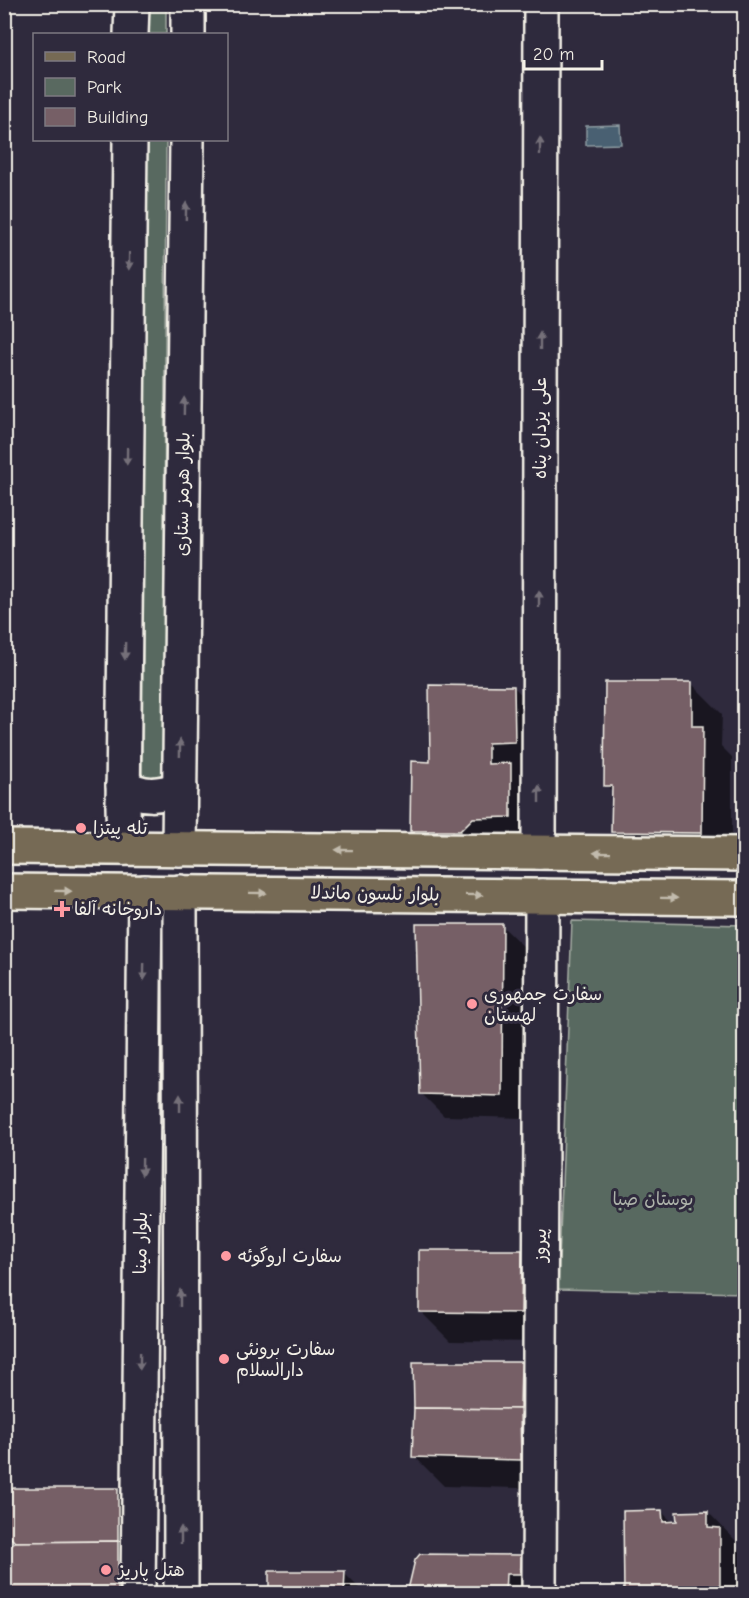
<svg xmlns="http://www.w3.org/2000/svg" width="749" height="1598" viewBox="0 0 749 1598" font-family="'Comic Neue','Playpen Sans Arabic',sans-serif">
  <rect width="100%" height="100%" fill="#2f2a3d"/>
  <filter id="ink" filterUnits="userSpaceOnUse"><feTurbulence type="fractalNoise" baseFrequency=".0167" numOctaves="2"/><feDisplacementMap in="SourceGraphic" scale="12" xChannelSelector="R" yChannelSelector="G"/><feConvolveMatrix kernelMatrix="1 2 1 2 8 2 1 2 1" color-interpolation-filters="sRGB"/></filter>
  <g filter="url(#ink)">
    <g fill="#596960" stroke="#a6ada4" stroke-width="1.5">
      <rect x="148" y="5" width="18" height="29"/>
      <polygon points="147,140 166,140 163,782 142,781"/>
      <polygon points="572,921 744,925 744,1293 558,1289"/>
    </g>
    <polygon fill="#486172" stroke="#8d9ba1" stroke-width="1.5" points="620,125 621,144 586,145 586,126"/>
    <g fill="#0007">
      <polygon points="692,684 722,714 721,746 732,757 732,862 643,862 613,832 613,792 606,785"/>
      <polygon points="514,687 544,718 544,772 518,772 541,795 541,846 442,860 412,830 432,764"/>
      <polygon points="502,926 525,948 524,1118 444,1116 422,1094"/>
      <polygon points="521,1252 551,1282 550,1342 450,1341 420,1311"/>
      <polygon points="521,1364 551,1394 550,1489 444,1486 414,1456"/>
      <polygon points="117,1490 147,1520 147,1594 5,1594 6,1550"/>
      <polygon points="662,1512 673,1523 708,1512 737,1542 737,1547 744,1555 744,1594 626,1594"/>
      <polygon points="521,1556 551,1586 550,1594 409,1594"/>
      <polygon points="344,1573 365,1594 270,1594"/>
    </g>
    <g fill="#765f66" stroke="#f4f1e8" stroke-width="1.5">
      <polygon points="605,682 692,682 692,726 703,726 702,833 611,832 612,786 604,786"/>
      <polygon points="429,685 514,686 515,742 488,743 488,764 511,763 511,817 473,818 460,831 410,831 411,761 430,762"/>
      <polygon points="416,924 503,924 502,1096 420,1094"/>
      <polygon points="419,1250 522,1250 521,1313 419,1312"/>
      <polygon points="413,1362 521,1362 520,1409 414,1408"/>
      <polygon points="414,1408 520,1409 521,1460 412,1457"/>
      <polygon points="13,1488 118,1488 118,1541 15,1542 5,1532 5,1499"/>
      <polygon points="662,1510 663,1522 677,1521 676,1512 708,1511 708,1527 720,1528 720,1587 707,1588 707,1594 678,1594 677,1592 624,1594 623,1511"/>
      <polygon points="118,1541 118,1594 4,1593 4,1550 15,1542"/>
      <polygon points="420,1554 522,1555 520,1574 506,1574 505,1594 407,1594 415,1560"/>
      <polygon points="269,1571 345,1571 344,1594 269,1594"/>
    </g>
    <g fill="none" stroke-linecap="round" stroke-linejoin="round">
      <g stroke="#f4f1e8" stroke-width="38">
        <g id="minor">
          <polyline points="131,34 132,4"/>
          <polyline points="188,34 188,4"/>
          <path d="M123,785C142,798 160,796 180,788"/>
          <polyline points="124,848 123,806 130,140"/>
          <polyline points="179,849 187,140"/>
          <polyline points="539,852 541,4"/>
          <polyline points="180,892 181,1594"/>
          <polyline points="138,1594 145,892"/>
          <polyline points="539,1594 542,896"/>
        </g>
      </g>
      <g stroke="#f4f1e8" stroke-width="38">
        <g id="major">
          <polyline points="4,847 744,854"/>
          <polyline points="4,891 744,898"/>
        </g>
      </g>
      <use href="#minor" stroke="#2f2a3d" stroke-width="33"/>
      <use href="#major" stroke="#766a54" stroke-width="33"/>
    </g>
    <defs><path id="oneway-solid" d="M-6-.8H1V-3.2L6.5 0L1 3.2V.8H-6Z" transform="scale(1.5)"/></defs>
    <g fill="#747079">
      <use href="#oneway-solid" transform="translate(540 146) rotate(-90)"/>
      <use href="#oneway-solid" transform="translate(186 211) rotate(-89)"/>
      <use href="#oneway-solid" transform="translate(129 261) rotate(91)"/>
      <use href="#oneway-solid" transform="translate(540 341) rotate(-90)"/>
      <use href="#oneway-solid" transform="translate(184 406) rotate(-89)"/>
      <use href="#oneway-solid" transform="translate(127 456) rotate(91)"/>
      <use href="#oneway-solid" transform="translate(539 599) rotate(-90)"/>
      <use href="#oneway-solid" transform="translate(125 651) rotate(91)"/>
      <use href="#oneway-solid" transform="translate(180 748) rotate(-89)"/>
      <use href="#oneway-solid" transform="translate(539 794) rotate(-90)"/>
      <use href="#oneway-solid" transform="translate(144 972) rotate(91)"/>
      <use href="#oneway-solid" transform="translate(180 1103) rotate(-90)"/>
      <use href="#oneway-solid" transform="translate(142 1167) rotate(91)"/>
      <use href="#oneway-solid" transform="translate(180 1298) rotate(-90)"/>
      <use href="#oneway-solid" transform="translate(140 1361) rotate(91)"/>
      <use href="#oneway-solid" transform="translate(181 1535) rotate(-90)"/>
    </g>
    <g fill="#c2bbad">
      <use href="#oneway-solid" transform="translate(344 850) rotate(-179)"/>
      <use href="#oneway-solid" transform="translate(602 853) rotate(-179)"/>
      <use href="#oneway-solid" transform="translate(63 891) rotate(1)"/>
      <use href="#oneway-solid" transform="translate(258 893) rotate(1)"/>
      <use href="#oneway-solid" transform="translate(474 895) rotate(1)"/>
      <use href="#oneway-solid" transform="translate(669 898) rotate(1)"/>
    </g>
  </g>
  <g fill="#ff9aa2" stroke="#2f2a3d" stroke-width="2">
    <circle cx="81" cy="828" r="6"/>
    <path d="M59 900h6v6h6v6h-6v6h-6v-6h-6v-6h6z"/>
    <circle cx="472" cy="1004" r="6"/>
    <circle cx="226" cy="1256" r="6"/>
    <circle cx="224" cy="1359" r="6"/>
    <circle cx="106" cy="1570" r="6"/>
  </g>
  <g text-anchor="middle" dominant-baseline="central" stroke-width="6" stroke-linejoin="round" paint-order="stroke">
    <g font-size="18" fill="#f4f1e8" stroke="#2f2a3d">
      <text transform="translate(540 428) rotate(-90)">علی یزدان پناه</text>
      <text transform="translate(183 494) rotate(-89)">بلوار هرمز ستاری</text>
      <text transform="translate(375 894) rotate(1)">بلوار نلسون ماندلا</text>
      <text transform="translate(141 1243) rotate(-89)">بلوار مینا</text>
      <text transform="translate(540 1245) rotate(-90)">پیروز</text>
    </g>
    <g font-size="18" fill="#f4f1e8" stroke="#2f2a3d" text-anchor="start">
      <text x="93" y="828">تله پیتزا</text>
      <text x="74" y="909">داروخانه آلفا</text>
      <text x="484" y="994">سفارت جمهوری<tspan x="484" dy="21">لهستان</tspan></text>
      <text x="238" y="1256">سفارت اروگوئه</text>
      <text x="236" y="1349">سفارت برونئی<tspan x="236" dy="21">دارالسلام</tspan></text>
      <text x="118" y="1570">هتل پاریز</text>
    </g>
    <g font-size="18" fill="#aeb4ab" stroke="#2f2a3d">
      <text x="653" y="1199">بوستان صبا</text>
    </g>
  </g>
  <rect width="749" height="1598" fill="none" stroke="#2f2a3d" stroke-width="24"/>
  <rect x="12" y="12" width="725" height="1574" fill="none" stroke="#f4f1e8" stroke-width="2" filter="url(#ink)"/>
  <rect x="33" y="33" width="195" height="108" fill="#2f2a3d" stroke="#7e7a81" stroke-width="1.5"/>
  <rect x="45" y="52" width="30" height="9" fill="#766a54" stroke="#7e7a81" stroke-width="1.5"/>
  <text x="87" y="63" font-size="18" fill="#f4f1e8">Road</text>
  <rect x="45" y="78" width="30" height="18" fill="#596960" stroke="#7e7a81" stroke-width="1.5"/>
  <text x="87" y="93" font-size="18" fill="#f4f1e8">Park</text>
  <rect x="45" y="108" width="30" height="18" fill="#765f66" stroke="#7e7a81" stroke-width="1.5"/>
  <text x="87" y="123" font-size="18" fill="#f4f1e8">Building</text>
  <path d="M524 60v9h78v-9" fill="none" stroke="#f4f1e8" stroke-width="3"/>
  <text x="533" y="60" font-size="18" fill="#f4f1e8" stroke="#2f2a3d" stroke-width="4.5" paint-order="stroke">20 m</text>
</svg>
